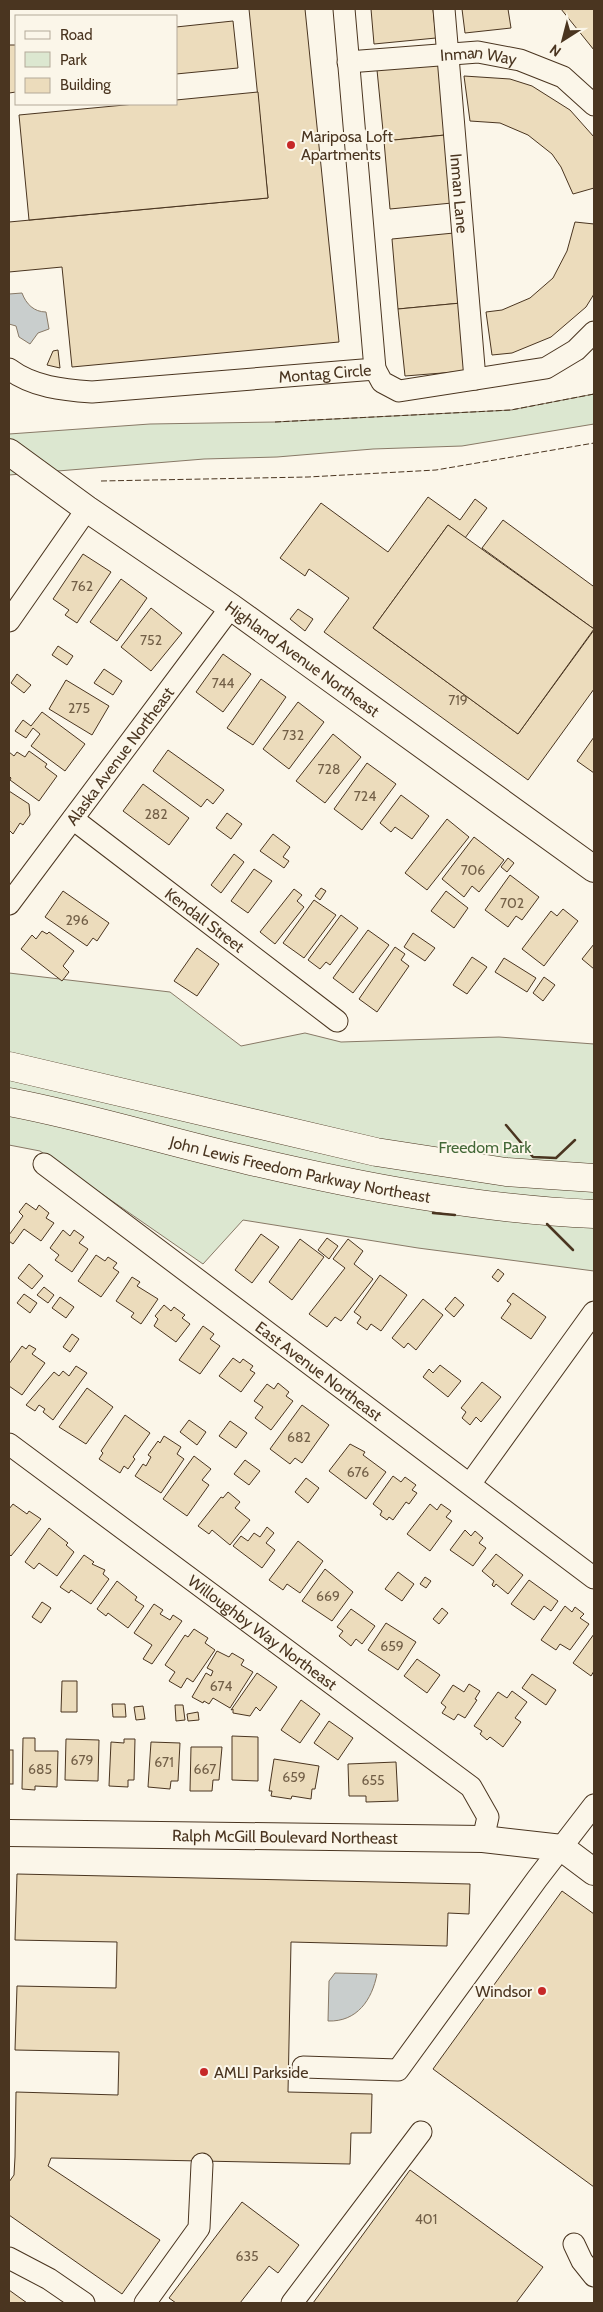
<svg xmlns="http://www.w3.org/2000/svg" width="603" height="2312" viewBox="0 0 603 2312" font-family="Cabin,sans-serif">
  <rect width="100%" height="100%" fill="#fbf6e9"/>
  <g fill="#dce7d0" stroke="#887966">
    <polygon points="594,394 594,424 462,446 373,449 277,457 204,459 9,475 9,434 150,424 275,422 511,410"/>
    <polygon points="9,973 170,992 241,1046 305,1033 341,1042 499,1037 594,1044 594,1271 418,1248 243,1220 203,1264 40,1151 9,1145"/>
  </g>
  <g fill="#c9cecd" stroke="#887966">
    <path d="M22,293C26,304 34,312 46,312L49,329L38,333L30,344L19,337L16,326L9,324V294Z"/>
    <path d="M335,1973L377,1974C372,2000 357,2022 328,2021L329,1981Z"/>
  </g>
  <g fill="#ecdcbc" stroke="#4a3520">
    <polygon points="249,9 305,9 339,342 72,367 62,267 9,272 9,222 268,198"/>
    <polygon points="371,9 433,9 436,38 374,44"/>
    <polygon points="462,9 508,9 511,28 465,33"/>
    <polygon points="561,9 594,9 594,50"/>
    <polygon points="233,21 238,68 176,74 176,27"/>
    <polygon points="9,45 16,45 16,92 9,93"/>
    <polygon points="439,65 445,135 384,141 377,70"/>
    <polygon points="464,76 510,79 532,86 570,110 594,137 594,188 573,194 561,167 552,154 528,135 500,123 470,121"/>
    <polygon points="258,92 268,198 29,220 19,115 135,104 176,104 176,100"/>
    <polygon points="445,135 452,203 390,209 384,141"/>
    <polygon points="575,222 594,224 594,294 586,307 551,337 512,353 492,355 486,312 502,310 530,298 553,278 567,251"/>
    <polygon points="454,233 461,303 398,309 392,239"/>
    <polygon points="461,303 467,371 405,376 398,309"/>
    <polygon points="58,350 60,368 47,365 53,351"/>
    <polygon points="428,497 460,520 475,499 487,508 465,538 448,525 373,628 518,734 594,630 594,689 528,780 324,632 349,598 309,569 305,576 280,558 321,503 388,552"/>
    <polygon points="503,520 593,586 594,584 594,629 482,548"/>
    <polygon points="448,525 594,629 518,734 373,628"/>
    <polygon points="83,554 111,572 77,623 65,615 69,610 53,599"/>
    <polygon points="121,579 147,598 117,641 90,622"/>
    <polygon points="151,608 182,633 151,671 121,647"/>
    <polygon points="298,609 313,619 305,631 290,619"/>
    <polygon points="58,646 73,656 67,665 52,655"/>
    <polygon points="223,654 251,674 223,712 196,692"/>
    <polygon points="104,669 122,681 113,695 94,683"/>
    <polygon points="17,674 31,685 24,693 11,683"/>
    <polygon points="261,679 286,697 253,745 227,728"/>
    <polygon points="66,680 109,706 92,735 49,709"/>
    <polygon points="298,702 324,722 289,769 263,749"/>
    <polygon points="42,712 85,744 65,771 31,746 40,734 33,728 26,738 15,731 23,720 31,726"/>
    <polygon points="333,734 361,757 325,803 296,781"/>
    <polygon points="594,737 594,773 577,761"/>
    <polygon points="168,750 224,790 213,804 207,799 201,807 153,771"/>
    <polygon points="29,751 47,764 45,767 57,776 39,801 10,780 11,778 9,776 9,752 14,756 17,752 25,757"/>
    <polygon points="367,763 396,784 362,830 334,809"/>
    <polygon points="143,784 189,818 169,845 123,811"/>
    <polygon points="9,791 29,804 30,815 23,825 20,823 13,834 9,830"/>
    <polygon points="401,795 429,816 412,839 395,827 391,832 380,823"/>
    <polygon points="227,813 242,824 231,839 216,828"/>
    <polygon points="447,819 469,837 427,890 405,873"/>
    <polygon points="273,834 290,847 283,857 289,861 284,868 260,851"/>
    <polygon points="474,837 504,860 479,892 472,886 464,897 442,879"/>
    <polygon points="234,854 244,862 221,893 211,885"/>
    <polygon points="508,858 514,863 507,872 501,867"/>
    <polygon points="254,869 272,881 248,913 231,901"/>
    <polygon points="510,875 539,897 522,920 516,916 508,927 485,910"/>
    <polygon points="321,888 326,891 320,900 315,896"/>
    <polygon points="294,889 302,895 297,901 304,907 275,944 260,932"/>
    <polygon points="63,891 109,923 97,941 93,938 87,946 45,917"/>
    <polygon points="446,891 468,908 454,928 431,911"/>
    <polygon points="314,900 336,915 304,958 283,943"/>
    <polygon points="563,909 578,921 544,966 522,949 551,911 557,916"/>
    <polygon points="341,915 358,928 330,965 326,962 320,969 308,960"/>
    <polygon points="368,930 389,945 353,993 333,978"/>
    <polygon points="42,931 47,934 49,932 74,951 63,966 69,972 62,981 21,949 32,935 36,939"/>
    <polygon points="413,933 435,948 425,961 404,947"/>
    <polygon points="594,944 594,969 582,959"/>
    <polygon points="395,947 405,954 401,960 409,966 377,1012 359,999"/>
    <polygon points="197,948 219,964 197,996 174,981"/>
    <polygon points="472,957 487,967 467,994 453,985"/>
    <polygon points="504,958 536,978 527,992 495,972"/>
    <polygon points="544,977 555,985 543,1001 533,993"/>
    <polygon points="26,1203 36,1210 39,1205 49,1213 46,1218 54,1223 41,1241 24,1229 13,1244 9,1241 9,1235 23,1216 19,1212"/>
    <polygon points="63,1230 70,1236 74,1230 84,1237 79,1243 88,1249 72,1272 55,1260 59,1255 50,1248"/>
    <polygon points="261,1234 279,1247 252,1283 235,1270"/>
    <polygon points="327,1238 338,1246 329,1259 318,1250"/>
    <polygon points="300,1239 324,1257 292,1300 269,1282"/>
    <polygon points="348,1239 363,1251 354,1264 373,1279 341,1321 335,1317 327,1327 309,1314 345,1268 333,1259"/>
    <polygon points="96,1255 105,1261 108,1257 117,1263 113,1268 119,1272 101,1297 78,1281"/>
    <polygon points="29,1264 43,1276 32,1289 18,1278"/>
    <polygon points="498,1269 504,1274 498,1282 492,1277"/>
    <polygon points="380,1275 407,1295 381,1331 371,1324 367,1330 357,1323 361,1317 354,1312"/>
    <polygon points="132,1277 140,1282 137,1286 158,1299 141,1324 131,1317 134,1313 116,1301"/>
    <polygon points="44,1287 54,1295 48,1303 37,1295"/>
    <polygon points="513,1293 546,1317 531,1339 501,1318 511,1304 507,1301"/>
    <polygon points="24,1294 37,1303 30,1313 17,1303"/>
    <polygon points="60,1297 74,1307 66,1318 52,1308"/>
    <polygon points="455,1297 464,1305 454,1317 445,1309"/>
    <polygon points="423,1299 443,1315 416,1350 408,1343 404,1348 392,1338"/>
    <polygon points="164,1305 171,1311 174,1307 185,1315 182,1318 190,1324 176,1342 154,1326 158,1319 155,1316"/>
    <polygon points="203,1326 214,1334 210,1339 220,1346 200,1374 179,1360"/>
    <polygon points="72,1334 79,1339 70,1352 63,1347"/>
    <polygon points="29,1345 36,1349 32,1354 45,1363 22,1395 9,1386 9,1364 22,1346 26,1349"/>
    <polygon points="233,1358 240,1363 243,1359 253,1366 250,1370 255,1373 241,1392 219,1376"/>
    <polygon points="440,1365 461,1381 448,1397 423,1377 429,1369 433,1373"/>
    <polygon points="76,1366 87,1373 53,1420 43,1412 45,1409 39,1405 35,1411 26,1405 54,1372 59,1376 63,1371 69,1376"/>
    <polygon points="482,1382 501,1397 481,1422 476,1417 470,1425 462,1418 466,1412 461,1408"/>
    <polygon points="278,1383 289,1392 286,1396 293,1401 271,1430 255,1418 263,1407 254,1401 267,1384 274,1389"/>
    <polygon points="87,1388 113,1407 86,1444 59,1427"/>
    <polygon points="302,1405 329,1425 302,1463 295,1458 290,1464 270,1449"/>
    <polygon points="125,1415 150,1433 133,1457 135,1459 128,1469 124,1466 120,1473 99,1459 103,1453 101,1451"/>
    <polygon points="189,1420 206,1432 197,1445 180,1432"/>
    <polygon points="230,1421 247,1433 236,1448 219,1436"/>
    <polygon points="164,1436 181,1447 177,1454 184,1459 161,1493 135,1476 143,1464 146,1466 151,1457 148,1455 158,1441 160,1443"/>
    <polygon points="350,1444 365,1452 363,1455 386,1472 366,1499 329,1471"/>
    <polygon points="194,1456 211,1469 202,1480 209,1485 187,1516 163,1499"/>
    <polygon points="245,1460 260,1471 249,1485 234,1474"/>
    <polygon points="393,1476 401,1482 405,1477 416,1485 412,1490 417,1493 409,1504 406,1502 393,1520 389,1517 387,1520 380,1515 382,1511 373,1504"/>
    <polygon points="306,1478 319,1488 308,1503 295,1492"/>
    <polygon points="228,1492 240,1502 235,1508 250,1520 230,1545 212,1530 209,1534 198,1526 221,1497 223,1498"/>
    <polygon points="13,1504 27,1514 29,1511 41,1519 11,1556 9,1554 9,1509"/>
    <polygon points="430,1504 437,1510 441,1504 451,1511 446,1517 452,1521 430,1551 407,1534"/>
    <polygon points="267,1527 274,1533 266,1543 275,1550 262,1568 233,1546 241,1536 248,1541 254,1533 260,1537"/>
    <polygon points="49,1528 68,1543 66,1545 74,1552 57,1576 39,1563 34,1569 25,1562"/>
    <polygon points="465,1530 471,1536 475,1531 483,1538 479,1543 486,1548 473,1566 450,1550"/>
    <polygon points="298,1541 323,1561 300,1593 287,1584 283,1590 269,1580"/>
    <polygon points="496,1554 523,1575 508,1594 496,1584 494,1587 492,1585 494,1581 482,1571"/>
    <polygon points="84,1555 94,1562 92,1564 105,1570 103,1574 109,1579 91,1604 71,1590 69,1593 60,1587"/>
    <polygon points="325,1569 353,1592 332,1621 302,1601"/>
    <polygon points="398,1572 414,1584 402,1601 385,1589"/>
    <polygon points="425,1577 431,1581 426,1588 420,1584"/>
    <polygon points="529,1580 558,1601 551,1611 544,1606 534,1620 511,1604"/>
    <polygon points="117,1581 137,1597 135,1600 144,1606 128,1628 108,1613 106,1616 97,1609"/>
    <polygon points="42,1602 51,1608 41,1623 32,1617"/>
    <polygon points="154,1604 163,1610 160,1614 170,1620 173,1615 182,1621 152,1664 143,1659 152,1645 134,1633"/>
    <polygon points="565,1606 572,1612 575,1607 584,1614 580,1618 589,1624 570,1650 560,1644 556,1650 541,1640"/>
    <polygon points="442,1608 448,1613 439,1624 433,1619"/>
    <polygon points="351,1609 375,1626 362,1644 356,1639 351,1646 339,1636 343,1631 337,1627"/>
    <polygon points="386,1623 416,1642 398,1670 368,1650"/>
    <polygon points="194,1629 208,1638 205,1643 215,1650 193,1682 187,1678 181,1688 169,1681 175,1672 165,1665 185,1635 188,1637"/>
    <polygon points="594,1634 594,1671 591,1676 573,1663"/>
    <polygon points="217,1651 229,1657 232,1653 244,1660 241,1665 253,1672 230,1708 213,1698 209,1704 204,1701 203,1703 192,1697 206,1673 211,1676 213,1671 207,1668"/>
    <polygon points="417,1659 440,1675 427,1693 404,1676"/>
    <polygon points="257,1673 277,1687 260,1711 256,1707 250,1716 233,1713 233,1709 231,1710"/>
    <polygon points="532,1674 556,1690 546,1705 522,1688"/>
    <polygon points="62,1681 77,1681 77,1712 61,1712"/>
    <polygon points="469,1684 480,1691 475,1699 477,1700 465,1718 458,1714 454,1720 442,1713 446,1707 441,1703 453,1685 464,1692"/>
    <polygon points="512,1691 527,1702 515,1718 521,1722 503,1747 490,1737 487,1740 480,1734 482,1731 474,1726 498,1692 507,1698"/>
    <polygon points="301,1700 320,1714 300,1743 281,1730"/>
    <polygon points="112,1704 125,1704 126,1717 113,1717"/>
    <polygon points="175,1705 183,1705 185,1720 176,1721"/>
    <polygon points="143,1706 145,1719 136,1720 134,1707"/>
    <polygon points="198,1712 199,1720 188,1721 187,1714"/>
    <polygon points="329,1721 353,1738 338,1760 314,1743"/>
    <polygon points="232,1736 258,1737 258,1781 232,1780"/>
    <polygon points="23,1738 35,1738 35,1751 58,1751 57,1787 35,1786 35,1790 22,1789"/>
    <polygon points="66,1739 99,1740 98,1781 65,1780"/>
    <polygon points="124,1739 135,1739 134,1780 128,1780 128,1787 109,1786 111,1742 124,1743"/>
    <polygon points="151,1742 180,1743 178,1781 171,1781 170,1789 148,1787"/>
    <polygon points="191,1747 222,1747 219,1780 213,1780 212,1791 190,1791"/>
    <rect x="9" y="1750" width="4" height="34"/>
    <polygon points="274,1759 319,1766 315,1789 312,1789 311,1799 292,1796 291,1799 271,1796 272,1791 269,1791"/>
    <polygon points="396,1762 398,1801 366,1802 366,1796 349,1796 348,1764"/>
    <polygon points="17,1874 470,1884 469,1914 448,1913 447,1946 291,1942 288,2092 372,2094 371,2133 351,2133 350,2164 51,2158 48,2166 160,2240 122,2294 9,2215 9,2182 14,2175 15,2157 16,2092 118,2095 119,2052 15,2050 17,1986 116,1988 117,1942 15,1940"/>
    <polygon points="562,1891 594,1914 594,2187 433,2069"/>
    <polygon points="410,2170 543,2267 516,2303 313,2303"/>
    <polygon points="242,2202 299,2245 278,2273 269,2266 240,2303 176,2303 169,2298"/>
    <polygon points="9,2290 27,2303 9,2303"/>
  </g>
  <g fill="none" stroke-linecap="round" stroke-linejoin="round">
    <g stroke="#4a3520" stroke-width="23">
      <g id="minor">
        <path id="s1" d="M444,9L475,379"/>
        <path id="s2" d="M348,62L478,52L520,60L563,77L594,105"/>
        <path id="s3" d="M9,369C33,387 63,390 92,392L375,369L344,9"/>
        <polyline points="375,369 382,382 399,391 546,368 576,350 594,332"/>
        <polyline points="9,621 87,509"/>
        <path id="s4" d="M73,819L337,1021"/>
        <path id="s5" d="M9,904L231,607"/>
        <path id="s6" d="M44,1164L594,1578"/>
        <path id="s7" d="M9,1444L471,1787L488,1817L483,1839"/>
        <polyline points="470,1484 594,1312"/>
        <polyline points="303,2067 398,2070 537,1879 594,1805"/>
        <polyline points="574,2244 582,2261 594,2276"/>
        <polyline points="9,2258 49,2279 84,2303"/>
        <polyline points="145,2303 199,2228 202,2164"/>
        <polyline points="292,2303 421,2132"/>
      </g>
    </g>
    <g stroke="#4a3520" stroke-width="28">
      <g id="major">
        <path id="s8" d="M9,452L87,509L231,607L594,869"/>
        <path id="s9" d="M9,1833L483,1839L562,1848L594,1872"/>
      </g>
    </g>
    <g stroke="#4a3520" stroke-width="29">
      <g id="highway">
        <polyline points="9,1066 376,1152 506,1172 594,1178"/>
        <path id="s10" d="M9,1102C89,1117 168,1142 247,1160C362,1187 477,1209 594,1214"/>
      </g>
    </g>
    <use href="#minor" stroke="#fbf6e9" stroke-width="21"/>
    <use href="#major" stroke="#fbf6e9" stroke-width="26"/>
    <use href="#highway" stroke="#fbf6e9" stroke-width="28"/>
    <g stroke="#4a3520" stroke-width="1" stroke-dasharray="6 2.5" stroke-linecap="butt">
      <polyline points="275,422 511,410 594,394"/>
      <polyline points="101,481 308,477 436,470 594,443"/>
    </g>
    <g stroke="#4a3520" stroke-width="2.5">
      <polyline points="506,1125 533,1157 556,1158 575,1140"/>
      <polyline points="433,1213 455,1215"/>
      <polyline points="547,1224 573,1250"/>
    </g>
  </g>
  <g fill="#c62828" stroke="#fbf6e9" stroke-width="2">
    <circle cx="291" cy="145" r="5"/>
    <circle cx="542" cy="1991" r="5"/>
    <circle cx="204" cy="2072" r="5"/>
  </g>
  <g text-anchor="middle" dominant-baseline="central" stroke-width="4" stroke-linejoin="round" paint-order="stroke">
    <g font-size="14" fill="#725f47">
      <text x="82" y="586">762</text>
      <text x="151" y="640">752</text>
      <text x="223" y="683">744</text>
      <text x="458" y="700">719</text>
      <text x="79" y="708">275</text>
      <text x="293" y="735">732</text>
      <text x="329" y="769">728</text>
      <text x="365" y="796">724</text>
      <text x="156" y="814">282</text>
      <text x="473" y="870">706</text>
      <text x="512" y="903">702</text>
      <text x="77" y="920">296</text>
      <text x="299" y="1437">682</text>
      <text x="358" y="1472">676</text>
      <text x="328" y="1596">669</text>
      <text x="392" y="1646">659</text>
      <text x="221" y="1686">674</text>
      <text x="82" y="1760">679</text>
      <text x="164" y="1762">671</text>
      <text x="40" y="1769">685</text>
      <text x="205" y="1769">667</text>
      <text x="294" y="1777">659</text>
      <text x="373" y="1780">655</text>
      <text x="426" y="2219">401</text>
      <text x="247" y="2256">635</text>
    </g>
    <g font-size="16" fill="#4a3520" stroke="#fbf6e9">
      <text stroke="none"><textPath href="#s2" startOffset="131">Inman Way</textPath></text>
      <text stroke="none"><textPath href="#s1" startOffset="185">Inman Lane</textPath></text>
      <text stroke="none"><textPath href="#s3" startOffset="321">Montag Circle</textPath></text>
      <text stroke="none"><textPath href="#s8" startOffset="359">Highland Avenue Northeast</textPath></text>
      <text stroke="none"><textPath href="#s5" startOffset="185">Alaska Avenue Northeast</textPath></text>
      <text stroke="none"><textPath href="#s4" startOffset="166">Kendall Street</textPath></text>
      <text stroke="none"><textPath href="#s10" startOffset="299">John Lewis Freedom Parkway Northeast</textPath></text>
      <text stroke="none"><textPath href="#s6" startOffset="344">East Avenue Northeast</textPath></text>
      <text stroke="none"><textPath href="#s7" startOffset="316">Willoughby Way Northeast</textPath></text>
      <text stroke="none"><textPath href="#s9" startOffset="276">Ralph McGill Boulevard Northeast</textPath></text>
    </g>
    <g font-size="16" fill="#4a3520" stroke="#fbf6e9" text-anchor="start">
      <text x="301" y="136">Mariposa Loft<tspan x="301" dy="18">Apartments</tspan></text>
      <text x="532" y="1991" text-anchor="end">Windsor</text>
      <text x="214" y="2072">AMLI Parkside</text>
    </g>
    <g font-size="16" fill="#436837" stroke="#fbf6e9">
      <text x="485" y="1147">Freedom Park</text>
    </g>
  </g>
  <rect width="603" height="2312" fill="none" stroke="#4a3520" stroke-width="20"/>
  <rect x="15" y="15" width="162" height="90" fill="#fbf6e9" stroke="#b4a999"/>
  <rect x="25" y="31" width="25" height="8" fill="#fbf6e9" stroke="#b4a999"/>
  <text x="60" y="40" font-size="15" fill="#4a3520">Road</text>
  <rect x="25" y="52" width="25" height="15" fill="#dce7d0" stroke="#b4a999"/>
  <text x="60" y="65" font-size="15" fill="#4a3520">Park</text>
  <rect x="25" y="78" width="25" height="15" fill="#ecdcbc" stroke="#b4a999"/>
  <text x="60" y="90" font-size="15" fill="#4a3520">Building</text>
  <g transform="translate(563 40) rotate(216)" stroke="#fbf6e9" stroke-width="4" paint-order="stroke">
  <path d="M0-4L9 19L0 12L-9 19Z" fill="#4a3520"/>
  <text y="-8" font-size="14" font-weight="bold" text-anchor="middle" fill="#4a3520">N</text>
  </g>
</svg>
